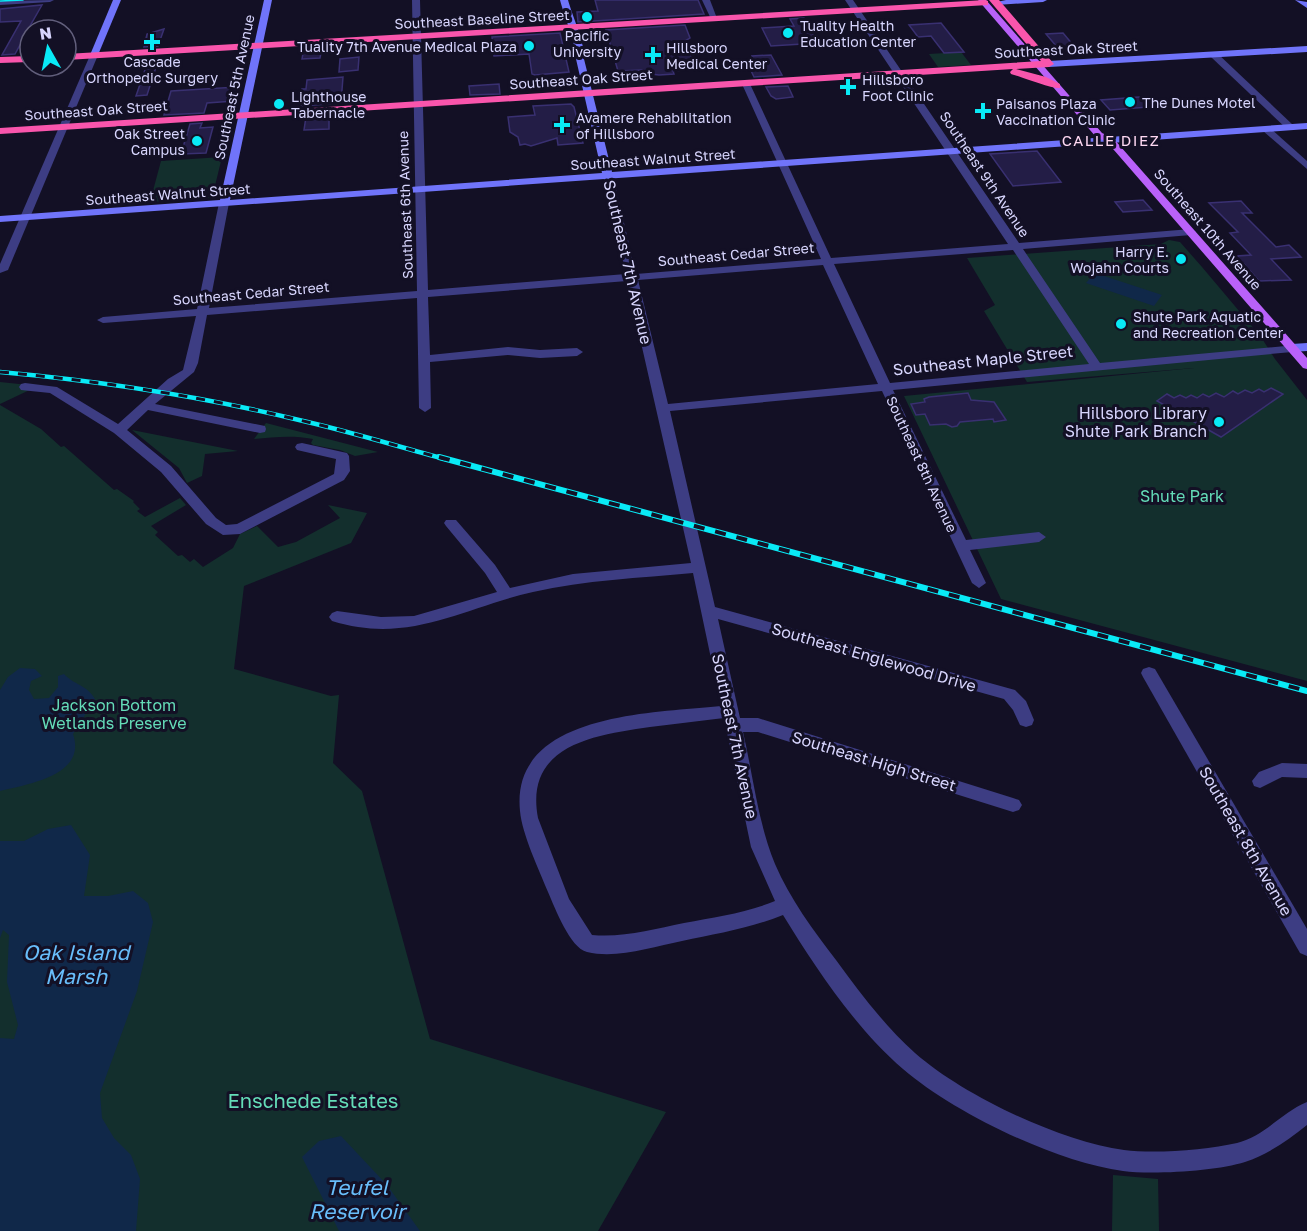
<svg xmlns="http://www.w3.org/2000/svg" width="1307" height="1231" viewBox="0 0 1307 1231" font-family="'Golos Text',sans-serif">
  <rect width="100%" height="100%" fill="#131025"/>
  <g fill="#132f2d">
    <polygon points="961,52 971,65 938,67 929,54"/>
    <polygon points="222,157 212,198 150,202 161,161"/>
    <polygon points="1169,240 1180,242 1202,267 1261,337 1275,359 1307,400 1307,681 1001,599 904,396 1194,368 1027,382 984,311 995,305 967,258 1161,244"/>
    <polygon points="0,382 38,386 0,404"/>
    <polygon points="0,405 41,429 61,447 64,446 114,490 117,489 134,501 133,502 140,509 137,511 145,517 180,498 186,505 151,526 158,532 155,535 178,556 182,555 190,562 194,559 203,567 233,548 240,534 257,526 278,547 296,542 340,518 328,505 367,513 351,543 244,586 234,669 331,696 339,695 333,763 362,791 430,1039 666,1112 598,1231 0,1231"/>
    <path d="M266,423L378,452L355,456L340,450L313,445L311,443L313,439C293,435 274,437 254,439Z"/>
    <polygon points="132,430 238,451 205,454 202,476 187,483 179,468"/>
    <polygon points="1113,1175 1158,1179 1159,1231 1112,1231"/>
  </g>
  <g fill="#102849">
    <polygon points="1095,273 1162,295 1154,306 1086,283"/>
    <path d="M20,668L35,669L42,676L31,681L29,690L34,699L49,698L58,687V676L64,674C74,685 86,684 95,699L73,734C87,775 29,784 0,791V690L8,677Z"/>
    <polygon points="71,825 90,855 84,896 108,896 133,891 148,903 153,922 137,991 100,1093 102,1118 114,1138 131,1155 140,1179 136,1231 0,1231 0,1038 14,1039 18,1025 7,982 9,935 3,930 0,938 0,841 24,841 48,829"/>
    <polygon points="341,1136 387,1185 420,1231 339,1231 302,1157 319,1141"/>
  </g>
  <g fill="#231d46" stroke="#393071" stroke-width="1.5">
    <polygon points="595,0 698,0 704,14 578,22 577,12 598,11"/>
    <polygon points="42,5 30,26 30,44 20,45 15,54 2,55 21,21 0,22 0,9"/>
    <polygon points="804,18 818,43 771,46 762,28 794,26 790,19"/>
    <polygon points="941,23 964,52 944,53 931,36 918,37 909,25"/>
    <polygon points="685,25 690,38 685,41 695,66 681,67 682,70 673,71 674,74 659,75 643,73 642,70 618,71 606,30"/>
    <polygon points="164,29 158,46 144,47 147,34"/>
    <polygon points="560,33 569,72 535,75 532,74 529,54 494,56 492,37"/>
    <polygon points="1063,33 1074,46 1057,47 1046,34"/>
    <polygon points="322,47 320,58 302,59 304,48"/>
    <polygon points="771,55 782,75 754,77 746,60 754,60 752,56"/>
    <polygon points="359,57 358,70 339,72 340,59"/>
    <polygon points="147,64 156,67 147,95 136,96"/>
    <polygon points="343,77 341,103 301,106 302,89 306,89 307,80"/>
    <polygon points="499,84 500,94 470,95 469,86"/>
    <polygon points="788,86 793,97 776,99 771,96 766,87"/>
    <polygon points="237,87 234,101 207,103 204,113 164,115 171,91"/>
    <polygon points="1152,96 1162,106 1110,110 1101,100"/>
    <polygon points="571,104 574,107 583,143 558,145 557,138 531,146 525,144 520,145 518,137 510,132 508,117 535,115 533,106"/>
    <polygon points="329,115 329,129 304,130 306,117"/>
    <polygon points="202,123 200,128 213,127 206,153 181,154 190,124"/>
    <polygon points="1037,151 1061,182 1013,186 990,154"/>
    <polygon points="1143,200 1152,210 1123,212 1115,202"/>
    <polygon points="1241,201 1252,213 1242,213 1276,247 1289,245 1301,257 1271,259 1291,280 1259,281 1237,256 1251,255 1230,233 1238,232 1209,203"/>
    <polygon points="1271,388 1283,394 1221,437 1157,401 1167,394 1174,398 1180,395 1186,398 1191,395 1197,398 1203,394 1209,397 1216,393 1224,397 1233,391 1238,394 1245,390 1252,393 1259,389 1264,392"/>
    <polygon points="968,393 971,400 994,402 1006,420 994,422 993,419 960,422 957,426 952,427 946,424 930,425 925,414 916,415 911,404 925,402 924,399 929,397"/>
  </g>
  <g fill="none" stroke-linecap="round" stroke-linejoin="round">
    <g fill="#3d3d83" fill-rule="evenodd">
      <polygon points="54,0 50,2 0,5 0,1"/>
      <path d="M412,0H420L428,290L626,274L603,176L608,173L613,176L636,274L821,259L742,84L746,81L750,84L831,258L1008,244L845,0H853L1019,243L1191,229L1196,232L1191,235L1023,249L1100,363L1296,345L1298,348L1292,352L893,390L966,540L1039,532L1046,537L1039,542L970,550L986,583L979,588L972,583L882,391L670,411L715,607L1015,690L1026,701L1034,720L1032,725L1026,727L1020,725L1013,710L1004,699L718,619L740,718H758L1013,798L1019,800L1022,805L1019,810L1013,812L758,732H743C753,775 758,823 775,864C790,899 813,930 836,960C860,993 885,1026 915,1053C964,1096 1060,1141 1124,1150C1155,1154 1206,1150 1237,1143C1265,1136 1282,1112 1307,1102V1125C1288,1140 1269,1154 1245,1162C1217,1171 1152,1175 1123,1171C1056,1162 954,1113 903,1069C856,1029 815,967 783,915C751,928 716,934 682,941C652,947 617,959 587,952C570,948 555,908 548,892C539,870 522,834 520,811C510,712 656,713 721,706L693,573C640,578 585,580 533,592C462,608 409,645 332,621L329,617L332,613L337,611L381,617L414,616L497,592L485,573L446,526L444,523L446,520H456L495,565L510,588L573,574L691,563L627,281L428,297L430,355L508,347L540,350L577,348L583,352L577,356L540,358L508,355L430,362L431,408L425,412L419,408L417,298L207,315L198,363L194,372L155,404L265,426L266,429L265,432L260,433L148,410L127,430L171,466L216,518L226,525L237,524L334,474L336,459L297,450L295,447L297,444L302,443L347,453L349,456L350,471L344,480L240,534L223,535L206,524L161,472L114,433L50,393L21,390L19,387L21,384L25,383L57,387L118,424L168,379L183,370L196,316L103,323L97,320L103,317L197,309L219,203L224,200L229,203L209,308L417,291ZM1013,250L1089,364L890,383L834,264ZM823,265L878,384L668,404L638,280ZM724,718L751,847L775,901C746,913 715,917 684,923C654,929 623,938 592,935L569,899L538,818C524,744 596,735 650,727C675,724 699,721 724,718Z"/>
      <polygon points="702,0 710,0 718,21 712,21"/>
      <polygon points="91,53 98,55 8,270 0,273 0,264"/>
      <polygon points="1211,53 1217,53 1293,125 1293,129 1287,129 1211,57"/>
      <polygon points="1263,127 1269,127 1307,161 1307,169 1263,131"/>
      <polygon points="1149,667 1155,669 1307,929 1307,956 1300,953 1143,677 1141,673 1143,669"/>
      <polygon points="1282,763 1307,764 1307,778 1282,777 1260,788 1254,786 1252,781 1259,772"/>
    </g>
    <g fill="#7074fa" fill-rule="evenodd">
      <polygon points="113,0 121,0 98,55 91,57 90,55"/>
      <path d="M264,0H272L230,200L602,173L576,59C577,46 564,16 560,0H568C572,15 586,46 584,59L612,172L1307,123V129L0,222V216L220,200Z"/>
      <polygon points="1047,0 1043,2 996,5 992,3 1006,0"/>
      <polygon points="1295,0 1307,2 1307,8"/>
      <polygon points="1307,46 1307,52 1049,67 1045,64 1049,61"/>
      <polygon points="1307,343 1307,351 1292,352 1286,348 1292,344"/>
    </g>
    <polygon fill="#b961f9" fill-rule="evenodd" points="978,0 986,0 1102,133 1113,138 1307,358 1307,369 1303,368 1107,142 1096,137"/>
    <g fill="#f955ac" fill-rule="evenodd">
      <polygon points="985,0 988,1 988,5 66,60 66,54"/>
      <path d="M989,0H999L1054,64L1049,67L1016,69L1046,77L1060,84V88C1052,89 1022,77 1011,74L1010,72L1013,69L0,134V128L1041,61Z"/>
      <polygon points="30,56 30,62 0,63 0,57"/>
    </g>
    <polyline stroke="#09eaf6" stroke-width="1.5" points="0,1 23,0"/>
    <g stroke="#09eaf6" stroke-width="4.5">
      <path id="rail-far1" d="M0,372C100,381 200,396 299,420C348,431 396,446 445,459"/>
    </g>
    <g stroke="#09eaf6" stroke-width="6">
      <polyline id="rail" points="439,457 1307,691"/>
    </g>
    <use href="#rail-far1" stroke="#131025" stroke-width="3" stroke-dasharray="9" stroke-linecap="butt"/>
    <use href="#rail" stroke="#131025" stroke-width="4" stroke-dasharray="11" stroke-linecap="butt"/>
  </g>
  <g fill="#09eaf6" stroke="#131025" stroke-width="2">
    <circle cx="587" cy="17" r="6"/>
    <circle cx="788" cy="33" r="6"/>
    <path d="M149 33h6v6h6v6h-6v6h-6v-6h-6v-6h6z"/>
    <circle cx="529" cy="46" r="6"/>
    <path d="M650 46h6v6h6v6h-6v6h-6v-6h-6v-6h6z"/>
    <path d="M845 78h6v6h6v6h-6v6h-6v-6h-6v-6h6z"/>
    <circle cx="1130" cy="102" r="6"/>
    <circle cx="279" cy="104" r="6"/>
    <path d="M980 102h6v6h6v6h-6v6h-6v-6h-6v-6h6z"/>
    <path d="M559 116h6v6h6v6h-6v6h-6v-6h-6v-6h6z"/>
    <circle cx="197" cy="141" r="6"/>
    <circle cx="1181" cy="259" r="6"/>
    <circle cx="1121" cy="324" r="6"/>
    <circle cx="1219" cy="422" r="6"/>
  </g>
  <g text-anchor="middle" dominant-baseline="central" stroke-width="6" stroke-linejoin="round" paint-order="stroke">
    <g font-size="14" fill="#d8d6fe" stroke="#131025">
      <text transform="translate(482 19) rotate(-3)">Southeast Baseline Street</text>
      <text transform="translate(1066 49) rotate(-3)">Southeast Oak Street</text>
      <text transform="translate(581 79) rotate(-4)">Southeast Oak Street</text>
      <text transform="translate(234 87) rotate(-78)">Southeast 5th Avenue</text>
      <text transform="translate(96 110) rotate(-4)">Southeast Oak Street</text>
      <text transform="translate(653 159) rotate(-4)">Southeast Walnut Street</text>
      <text transform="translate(985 174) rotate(56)">Southeast 9th Avenue</text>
      <text transform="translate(168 194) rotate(-4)">Southeast Walnut Street</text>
      <text transform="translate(405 205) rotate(-92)">Southeast 6th Avenue</text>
      <text transform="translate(1208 229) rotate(49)">Southeast 10th Avenue</text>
      <text transform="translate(736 254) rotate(-5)">Southeast Cedar Street</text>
      <text transform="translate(251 293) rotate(-5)">Southeast Cedar Street</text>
      <text transform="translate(922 464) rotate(65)">Southeast 8th Avenue</text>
    </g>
    <g font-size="14" fill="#d8d6fe" stroke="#131025" text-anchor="start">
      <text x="800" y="25">Tuality Health<tspan x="800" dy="16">Education Center</tspan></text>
      <text x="587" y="35" text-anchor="middle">Pacific<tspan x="587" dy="16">University</tspan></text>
      <text x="517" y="46" text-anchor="end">Tuality 7th Avenue Medical Plaza</text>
      <text x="666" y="47">Hillsboro<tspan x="666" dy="16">Medical Center</tspan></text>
      <text x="152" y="61" text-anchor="middle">Cascade<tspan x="152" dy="16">Orthopedic Surgery</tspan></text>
      <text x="862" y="79">Hillsboro<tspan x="862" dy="16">Foot Clinic</tspan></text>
      <text x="291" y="96">Lighthouse<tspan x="291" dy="16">Tabernacle</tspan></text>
      <text x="1142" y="102">The Dunes Motel</text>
      <text x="996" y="103">Paisanos Plaza<tspan x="996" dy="16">Vaccination Clinic</tspan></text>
      <text x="576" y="117">Avamere Rehabilitation<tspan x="576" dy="16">of Hillsboro</tspan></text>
      <text x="185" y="133" text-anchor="end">Oak Street<tspan x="185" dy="16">Campus</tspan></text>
      <text x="1169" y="251" text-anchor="end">Harry E.<tspan x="1169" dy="16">Wojahn Courts</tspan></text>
      <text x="1133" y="316">Shute Park Aquatic<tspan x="1133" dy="16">and Recreation Center</tspan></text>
    </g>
    <g font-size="15" letter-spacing="1.5" fill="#fed8f2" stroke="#131025">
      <text x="1111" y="140">CALLE DIEZ</text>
    </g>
    <g font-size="16" fill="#d8d6fe" stroke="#131025">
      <text transform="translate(628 262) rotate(77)">Southeast 7th Avenue</text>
      <text transform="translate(983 360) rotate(-6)">Southeast Maple Street</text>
      <text transform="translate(874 657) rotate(16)">Southeast Englewood Drive</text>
      <text transform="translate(735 736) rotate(78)">Southeast 7th Avenue</text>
      <text transform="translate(874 761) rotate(17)">Southeast High Street</text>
      <text transform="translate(1246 841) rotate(60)">Southeast 8th Avenue</text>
    </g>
    <g font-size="16" fill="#d8d6fe" stroke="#131025" text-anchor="end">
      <text x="1207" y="413">Hillsboro Library<tspan x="1207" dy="18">Shute Park Branch</tspan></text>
    </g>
    <g font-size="16" fill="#64dcb8" stroke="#131025">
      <text x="1182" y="496">Shute Park</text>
      <text x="114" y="705">Jackson Bottom<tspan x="114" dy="18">Wetlands Preserve</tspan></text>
    </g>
    <g font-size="20" fill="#64dcb8" stroke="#131025">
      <text x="313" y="1100">Enschede Estates</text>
    </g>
    <g font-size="21" font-style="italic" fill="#68bdfa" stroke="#131025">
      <text x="76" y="952">Oak Island<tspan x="76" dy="24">Marsh</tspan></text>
      <text x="357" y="1187">Teufel<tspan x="357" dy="24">Reservoir</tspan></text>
    </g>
  </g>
  <g transform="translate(48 48) rotate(351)"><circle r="28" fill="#131025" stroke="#625f7c" stroke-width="1.5"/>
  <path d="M0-4.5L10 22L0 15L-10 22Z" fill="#09eaf6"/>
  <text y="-9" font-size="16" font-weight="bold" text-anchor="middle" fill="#d8d6fe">N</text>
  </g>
</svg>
